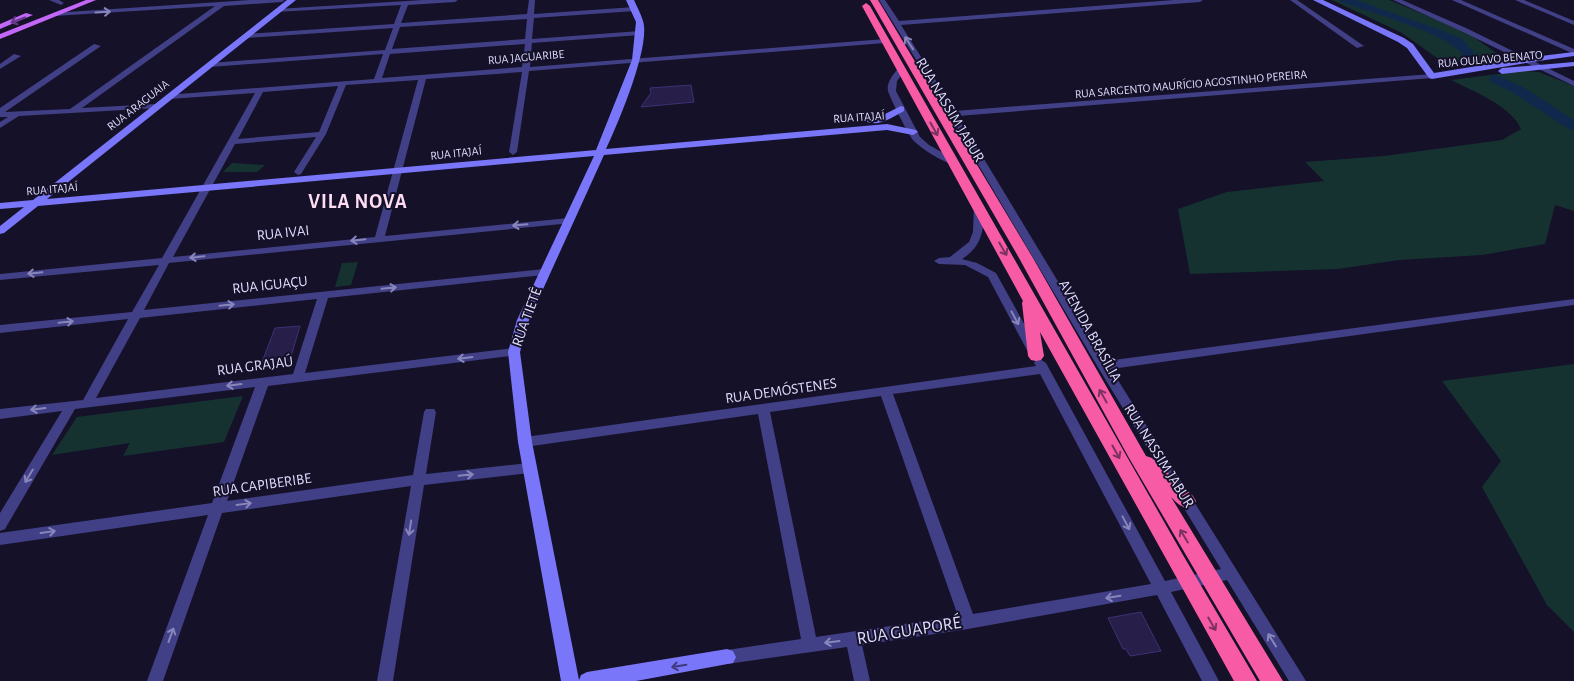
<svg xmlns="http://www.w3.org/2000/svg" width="1574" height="681" viewBox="0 0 1574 681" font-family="'Alegreya Sans',sans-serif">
  <rect width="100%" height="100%" fill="#151129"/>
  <g fill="#153231">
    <polygon points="1332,0 1389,0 1465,31 1502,57 1497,61 1485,64 1440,60 1402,33"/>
    <path d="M1522,71L1539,72L1574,86V211L1555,205L1545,244L1482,255L1399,260L1338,269L1190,274L1178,209L1227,192L1324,181L1305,162L1384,156L1502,140L1521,129C1512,106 1472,91 1451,80Z"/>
    <polygon points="232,163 265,165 257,172 223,172"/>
    <polygon points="358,262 351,285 335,287 342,263"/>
    <polygon points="1574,364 1574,632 1547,605 1482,487 1501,461 1442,381"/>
    <polygon points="243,396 224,442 123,456 130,443 52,455 77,417"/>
  </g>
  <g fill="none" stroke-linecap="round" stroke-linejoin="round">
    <g fill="#11284d" fill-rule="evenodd">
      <path d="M1340,0H1356L1438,29L1462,39L1474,52L1468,65H1460L1458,62L1462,53C1440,31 1372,13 1341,2Z"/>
      <polygon points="1496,75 1523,87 1574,120 1574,130 1569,129 1513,93 1491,82 1490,79 1491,76"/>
    </g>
  </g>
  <g fill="#271e49" stroke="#3e3174">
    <polygon points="691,85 694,102 641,107 651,93 650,88"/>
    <polygon points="300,326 290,360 262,362 275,328"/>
    <polygon points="1141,612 1161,651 1130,656 1126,649 1123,649 1108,618"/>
  </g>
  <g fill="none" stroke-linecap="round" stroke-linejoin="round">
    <g fill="#413f85" fill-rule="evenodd">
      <polygon points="49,0 59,0 64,3 61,5"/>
      <polygon points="250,0 285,0 282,2 224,6 82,108 156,104 159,104 159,108 19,116 0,128 0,122 8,117 0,117 0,108 94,44 101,46 5,112 70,109 215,6 54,16 52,15 52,13"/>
      <path d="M423,0H458L455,2L408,5L401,23L527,14L529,0H535L534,14L635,7L638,9L635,11L534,18L532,39L640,31L644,33L640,35L532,43L530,67L885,39L889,41L885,43L529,71L517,152L513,155L509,152L522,72L426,79L385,236L569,218L572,219V223L169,263L144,310L544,269L549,272L544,275L328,298L305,373L514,348L518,349L520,352L518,355L268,386L227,501L413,475L424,412L426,409H434L436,412L426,474L529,463L534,464L536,468L534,472L529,473L424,485L393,681H377L411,486L222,513L163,681H147L208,515L0,545V533L212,503L255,387L75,409L5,529L0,531V513L62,411L0,419V409L83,400L128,319L0,333V325L132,312L159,265L0,280V274L162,258L255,93L169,99L165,97L166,95L374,79L383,54L210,67L206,65L210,63L385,50L393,28L246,38L242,36L246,34L394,24L401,5L275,12V10L277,9ZM527,19L525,39L392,49L400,27ZM525,44L522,67L382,78L390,54ZM418,80L375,237L173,257L235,144L316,137L294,172L298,175L301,174L326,134L346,85ZM338,86L319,132L238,139L263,92ZM317,299L293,374L96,398L140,318Z"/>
      <path d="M879,0H885L899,21L1174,0H1203L1200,2L901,25L955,111L1432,74L1436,76L1432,78L958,116L1106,361L1574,299V305L1111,369L1306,681H1289L1227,580L1171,592L1219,681H1202L1157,595L968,629L862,645L870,681H854L847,647L727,664L721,662L719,657L721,652L727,650L801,639L758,414L525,447L521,445L519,442L521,439L525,437L1036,366L1034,363L1036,360L1040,359L1046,363L1165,581L1221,569L1099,369L920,66ZM1040,374L1151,584L973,614L893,394ZM881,396L958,616L816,637L770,412Z"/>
      <polygon points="1290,0 1297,0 1364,46 1357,48"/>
      <polygon points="1393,0 1402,0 1466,28 1574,81 1574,86 1461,31"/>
      <polygon points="1452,0 1461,0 1574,49 1574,54"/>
      <polygon points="1515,0 1524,0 1574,21 1574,25"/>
      <polygon points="14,54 21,56 0,69 0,64"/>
      <path d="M899,67L906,69L897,81L896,91L920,137L929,145L956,160V164C946,165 920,148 913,140C908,134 890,98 888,91C886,82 894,74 899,67Z"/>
      <path d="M979,203L984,206C984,229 983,246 962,259L977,263L996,273L1038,349L1036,352H1028L988,277L965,265L939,264L934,261L939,258L950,257L969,242L973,232L974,206Z"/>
    </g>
    <g fill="#7976f9" fill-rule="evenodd">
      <path d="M287,0H296L47,199L596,150L632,60L636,22L626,0H634C637,7 641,14 643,21C651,46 618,124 606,149L887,124L916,130L918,132L913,135L887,130L604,155L529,320L520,352L532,442L579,680L581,675L587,672L727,649L733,651L736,657L733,663L636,681H561L518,442L508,352L517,320L594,156L38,206L4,233L0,234V226L24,207L0,209V203L33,200Z"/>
      <path d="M1313,0H1323L1404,38L1413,44L1434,73C1481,66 1527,57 1574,52V56C1526,62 1480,71 1432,79L1429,78L1407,48L1398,42Z"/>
      <polygon points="1574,62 1574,66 1502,74 1498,71 1502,68"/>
      <path d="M901,106L904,107V111C893,117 876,129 864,120L869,117L881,116Z"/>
    </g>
    <g fill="#c267f8" fill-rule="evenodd">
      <polygon points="86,0 96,0 0,39 0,34"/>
      <polygon points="26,13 33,15 0,29 0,24"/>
    </g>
    <g fill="#f85ba6" fill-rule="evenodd">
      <path d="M870,0H878L1033,258L1146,456L1152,458L1193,496L1196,501L1193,506C1183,510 1178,504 1171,497L1283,681H1260L1129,458L1019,258Z"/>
      <polygon points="866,3 870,6 1183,555 1257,681 1234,681 1040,332 1044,356 1041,360 1036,361 1031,360 1028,356 1022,303 1023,301 862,6"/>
    </g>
  </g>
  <defs><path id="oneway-shaft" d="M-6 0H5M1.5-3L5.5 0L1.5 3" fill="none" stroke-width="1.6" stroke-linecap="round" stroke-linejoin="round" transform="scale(1.25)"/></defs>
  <g stroke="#8885bb">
    <use href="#oneway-shaft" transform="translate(103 12) rotate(-3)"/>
    <use href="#oneway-shaft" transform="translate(909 43) rotate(-123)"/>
    <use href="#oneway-shaft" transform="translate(520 225) rotate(175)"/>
    <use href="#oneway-shaft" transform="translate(358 240) rotate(174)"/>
    <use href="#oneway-shaft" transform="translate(197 257) rotate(174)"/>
    <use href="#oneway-shaft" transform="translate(35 273) rotate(174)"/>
    <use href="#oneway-shaft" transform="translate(389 288) rotate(-6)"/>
    <use href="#oneway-shaft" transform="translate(227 305) rotate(-6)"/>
    <use href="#oneway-shaft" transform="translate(1015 318) rotate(62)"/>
    <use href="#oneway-shaft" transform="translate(66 322) rotate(-6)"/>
    <use href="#oneway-shaft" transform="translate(465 358) rotate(173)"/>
    <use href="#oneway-shaft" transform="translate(234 385) rotate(173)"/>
    <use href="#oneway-shaft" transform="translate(38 409) rotate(173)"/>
    <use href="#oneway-shaft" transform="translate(466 475) rotate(-6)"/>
    <use href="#oneway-shaft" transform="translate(29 476) rotate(121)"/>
    <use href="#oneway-shaft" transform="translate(244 504) rotate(-8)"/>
    <use href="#oneway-shaft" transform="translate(1126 523) rotate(62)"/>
    <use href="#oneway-shaft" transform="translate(410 528) rotate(99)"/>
    <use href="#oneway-shaft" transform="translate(48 532) rotate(-8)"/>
    <use href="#oneway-shaft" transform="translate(1113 597) rotate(171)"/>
    <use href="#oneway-shaft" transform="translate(171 635) rotate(-70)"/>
    <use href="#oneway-shaft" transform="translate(1272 640) rotate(-122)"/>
    <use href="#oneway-shaft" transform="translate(832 642) rotate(173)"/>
  </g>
  <use stroke="#633886" href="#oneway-shaft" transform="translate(18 20) rotate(159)"/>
  <g stroke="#7b3261">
    <use href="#oneway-shaft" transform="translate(934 129) rotate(61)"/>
    <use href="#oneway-shaft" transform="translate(1003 249) rotate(60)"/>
    <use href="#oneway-shaft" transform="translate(1103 396) rotate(-119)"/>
    <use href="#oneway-shaft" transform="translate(1116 452) rotate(61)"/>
    <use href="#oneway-shaft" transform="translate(1184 536) rotate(-121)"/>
    <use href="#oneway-shaft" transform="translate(1212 624) rotate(60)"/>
  </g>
  <use stroke="#3d397c" href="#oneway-shaft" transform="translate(679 666) rotate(170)"/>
  <g text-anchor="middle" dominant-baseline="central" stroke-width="4" stroke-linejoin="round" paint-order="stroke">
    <g font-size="12" fill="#dedbfd" stroke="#151129">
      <text transform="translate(526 57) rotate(-5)">RUA JAGUARIBE</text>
      <text transform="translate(1490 59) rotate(-5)">RUA OULAVO BENATO</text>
      <text transform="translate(1191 84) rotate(-5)">RUA SARGENTO MAURÍCIO AGOSTINHO PEREIRA</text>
      <text transform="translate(138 105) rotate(-38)">RUA ARAGUAIA</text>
      <text transform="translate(859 117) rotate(-4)">RUA ITAJAÍ</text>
      <text transform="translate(456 153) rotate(-6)">RUA ITAJAÍ</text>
      <text transform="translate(52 189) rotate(-5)">RUA ITAJAÍ</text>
    </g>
    <g font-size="15" fill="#dedbfd" stroke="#151129">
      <text transform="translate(950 110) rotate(59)">RUA NASSIM JABUR</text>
      <text transform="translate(283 233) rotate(-6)">RUA IVAI</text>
      <text transform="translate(270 285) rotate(-6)">RUA IGUAÇU</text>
      <text transform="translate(527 317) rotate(-70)">RUA TIETÊ</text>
      <text transform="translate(1090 331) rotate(61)">AVENIDA BRASÍLIA</text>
      <text transform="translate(255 366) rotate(-7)">RUA GRAJAÚ</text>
      <text transform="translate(781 391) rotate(-8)">RUA DEMÓSTENES</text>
      <text transform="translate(1159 456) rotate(58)">RUA NASSIM JABUR</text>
      <text transform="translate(262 485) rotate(-8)">RUA CAPIBERIBE</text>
    </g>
    <g font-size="18" fill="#dedbfd" stroke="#151129">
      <text transform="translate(909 631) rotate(-9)">RUA GUAPORÉ</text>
    </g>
    <g font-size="20" font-weight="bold" letter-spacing="1" fill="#fedcf2" stroke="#151129">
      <text x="358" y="202">VILA NOVA</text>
    </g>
  </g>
</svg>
